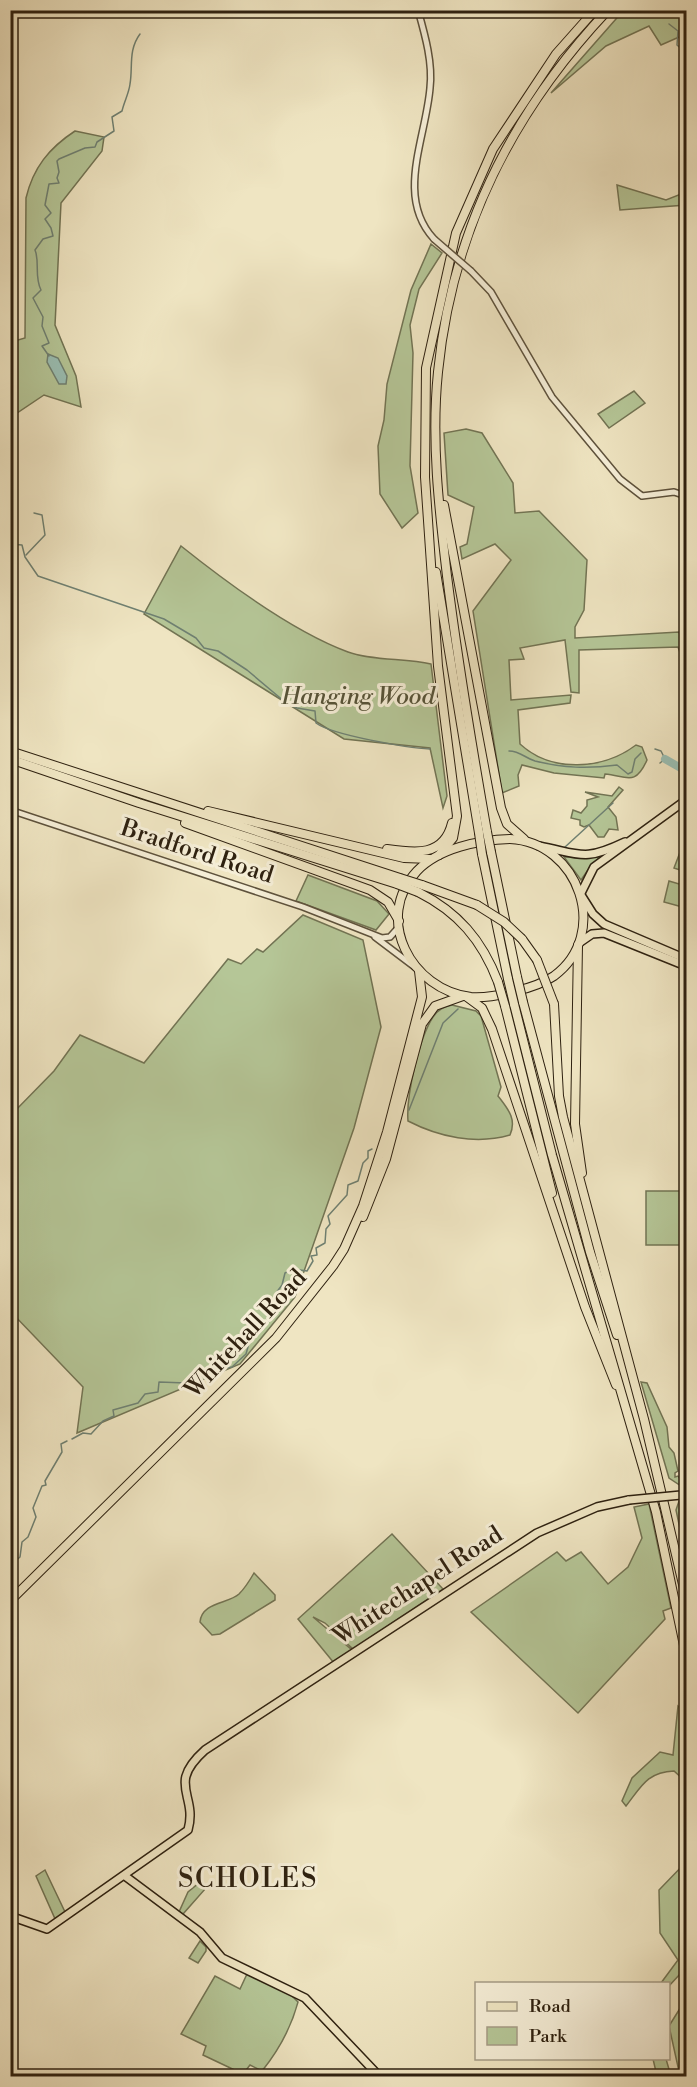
<svg xmlns="http://www.w3.org/2000/svg" width="697" height="2087" viewBox="0 0 697 2087" font-family="'Libre Bodoni',serif">
  <rect width="100%" height="100%" fill="#efe5c2"/>
  <filter id="stains"><feTurbulence type="fractalNoise" baseFrequency=".00333" numOctaves="4"/><feColorMatrix values="0 0 0 0 .2 0 0 0 0 .09 0 0 0 0 .02 0 0 0 .5 -.17"/></filter>
  <radialGradient id="worn" r=".72"><stop offset=".6" stop-color="#630" stop-opacity="0"/><stop offset="1" stop-color="#630" stop-opacity=".3"/></radialGradient>
  <g fill="#b5c697" stroke="#727454" stroke-width="1.5">
    <polygon points="623,11 686,11 686,34 661,45 649,26 606,46 551,93"/>
    <path d="M75,131L104,137L102,151L61,203L55,325L76,376L81,407L44,395L11,417V342L25,338L26,198C33,168 49,148 75,131Z"/>
    <polygon points="617,185 666,200 686,192 686,205 620,210"/>
    <polygon points="431,244 442,253 419,289 410,325 413,353 410,466 418,513 402,528 380,494 378,446 384,420 387,384 411,290"/>
    <polygon points="634,391 645,403 609,428 598,414"/>
    <path d="M466,429L482,433L513,483L515,513L539,511L587,560L584,610L575,627V638L679,632L686,651V669L678,647L579,650V693L571,692L565,640L520,648L524,659L509,660L511,700L571,695L570,703L518,710L520,744C551,773 603,770 636,745L642,747L647,760C635,787 627,776 605,774L604,778L554,773L522,765L518,775L519,786L502,793L473,611L511,560L495,544L462,559L460,547L467,544L474,507L448,495L444,433Z"/>
    <path d="M181,546C226,582 294,632 348,652C373,661 405,658 431,664L447,796L443,808L430,748L344,739L144,614Z"/>
    <polygon points="619,787 623,790 608,807 616,817 618,830 609,829 604,837 598,837 589,825 584,827 580,825 580,820 571,818 573,810 581,813 587,806 587,800 598,797 585,792 612,796"/>
    <polygon points="682,847 686,849 686,872 674,868"/>
    <polygon points="564,857 600,857 590,867 581,880"/>
    <polygon points="308,875 377,901 389,914 376,930 296,901"/>
    <polygon points="669,881 686,886 686,908 664,902"/>
    <polygon points="303,915 363,940 381,1027 354,1128 295,1297 240,1364 77,1433 83,1387 11,1312 11,1115 54,1071 80,1035 144,1063 228,959 241,964 257,949 263,952"/>
    <path d="M452,1005L476,1011L481,1016L501,1087L498,1096C508,1109 517,1119 510,1135C476,1145 439,1137 408,1121C406,1096 419,1038 433,1017C438,1009 444,1007 452,1005Z"/>
    <rect x="646" y="1191" width="36" height="54"/>
    <polygon points="641,1382 647,1383 667,1427 669,1447 674,1453 678,1471 675,1473 675,1477 678,1476 683,1482 686,1478 686,1484 681,1486 669,1478"/>
    <polygon points="686,1499 686,1557 676,1510 679,1501"/>
    <polygon points="649,1504 671,1608 663,1611 665,1619 578,1713 471,1612 557,1552 566,1561 581,1552 608,1584 628,1567 642,1538 634,1507"/>
    <polygon points="392,1534 443,1589 353,1649 325,1623 313,1617 352,1650 334,1663 298,1619"/>
    <path d="M254,1573L275,1595V1600L220,1634L212,1635L200,1622C202,1602 228,1604 239,1594C245,1588 250,1580 254,1573Z"/>
    <path d="M678,1706L684,1711L686,1799L685,1781L674,1771C647,1772 641,1787 626,1806L622,1801L632,1778L660,1752L673,1755Z"/>
    <polygon points="686,1862 686,2076 680,2076 669,2026 684,2002 681,1973 669,1986 668,1984 661,1983 678,1960 660,1933 659,1890"/>
    <polygon points="45,1870 66,1914 56,1921 36,1876"/>
    <polygon points="199,1883 206,1888 183,1914 179,1912 188,1892"/>
    <polygon points="200,1941 206,1947 206,1951 198,1963 189,1958"/>
    <path d="M247,1974L289,1993L298,2002C291,2028 279,2050 262,2071L250,2065L243,2074L203,2055L206,2046L181,2034L215,1976L240,1989Z"/>
    <polygon points="653,2059 666,2059 671,2076 657,2076"/>
  </g>
  <polygon fill="#9abfb4" stroke="#6f8072" stroke-width="1.5" points="48,354 58,358 67,376 66,384 59,384 47,362"/>
  <g fill="none" stroke-linecap="round" stroke-linejoin="round">
    <g stroke="#6f8072" stroke-width="1.5">
      <polyline points="669,24 678,31 677,45 686,53"/>
      <path d="M49,356L42,346L49,343L42,326L43,317L33,298L41,290C34,276 40,262 35,250L43,239L53,236L51,228L45,219L51,213L45,205L49,184L59,183L57,178L59,172L57,161L59,159L85,148L95,147L97,142L114,131L112,117L122,111C124,102 129,93 130,84C133,67 128,50 140,34"/>
      <path d="M10,544L22,545L25,557L38,576L164,619L196,638L204,648L218,651L247,670L285,702L297,708L315,711L316,723C332,735 408,748 430,749"/>
      <polyline points="26,555 45,535 42,515 34,513"/>
      <polyline points="655,749 661,751 665,759 660,763"/>
      <path d="M509,751C520,751 525,758 535,761C564,768 587,769 617,765L628,774L632,772L635,759L641,753"/>
      <polyline points="565,847 613,803"/>
      <polyline points="409,1110 443,1023 458,1009"/>
      <polyline points="72,1439 83,1433 91,1434 103,1421 114,1416 113,1410 138,1403 145,1394 158,1392 159,1382 186,1383 191,1378 201,1377 221,1368 232,1367 246,1354 249,1343 271,1318 276,1293 282,1285 285,1273 293,1269 307,1271 313,1261 311,1256 317,1255 316,1248 325,1243 326,1229 330,1224 328,1216 347,1195 348,1185 358,1181 363,1163 368,1158 368,1151 372,1149"/>
      <polyline points="10,1566 20,1557 22,1542 28,1537 36,1517 33,1508 42,1486 46,1485 45,1481 62,1452 61,1444 67,1441"/>
    </g>
    <polyline stroke="#9abfb4" stroke-width="8" points="665,759 686,771"/>
    <g stroke="#5e523c" stroke-width="8">
      <g id="minor">
        <path d="M418,10C425,35 433,63 430,88C426,138 395,197 434,239"/>
        <polyline points="471,271 491,292 552,397 620,479 642,496 674,492 686,496"/>
        <polyline points="10,810 303,907 382,938 390,937 399,927"/>
        <polyline points="375,937 416,968"/>
      </g>
    </g>
    <g stroke="#2e2110" stroke-width="10">
      <g id="major">
        <path d="M539,846C581,854 583,862 625,842"/>
        <polyline points="581,893 594,867 686,800"/>
        <polyline points="581,895 593,914 604,924 686,959"/>
        <polyline points="579,943 592,934 604,933 686,966"/>
        <polyline points="125,1876 200,1932 222,1958 305,1998 379,2076"/>
        <path d="M10,1916L47,1929L188,1830C198,1794 166,1785 205,1750L537,1533L597,1507L629,1500"/>
      </g>
    </g>
    <g stroke="#2e2110" stroke-width="10">
      <g id="highway">
        <polyline points="444,505 501,808 507,824 524,839"/>
        <polyline points="436,572 479,833"/>
        <polyline points="10,751 400,878"/>
        <polyline points="10,759 139,803 397,884"/>
        <polyline points="208,811 404,858 430,859"/>
        <polyline points="185,823 370,890 388,902 399,921"/>
        <path d="M487,832C472,747 458,662 447,576C439,509 431,440 438,372C452,231 511,113 608,10"/>
        <path d="M510,839C579,842 611,934 554,976C542,984 529,988 516,991C501,995 485,998 471,997C411,990 373,918 417,871C439,848 479,840 510,839Z"/>
        <path d="M387,849C415,853 444,857 452,823"/>
        <polyline points="491,852 517,977"/>
        <polyline points="482,854 508,979"/>
        <polyline points="439,855 453,838 457,816 438,666 425,477 426,368 456,233 493,149 556,54 595,10"/>
        <polyline points="422,885 477,905"/>
        <path d="M418,892C458,912 482,940 498,982"/>
        <polyline points="522,939 537,960"/>
        <polyline points="578,945 575,1124 582,1173"/>
        <polyline points="467,997 482,1008 492,1029 585,1307 616,1385"/>
        <polyline points="523,1002 590,1252 617,1335"/>
        <polyline points="514,1004 552,1155 656,1512 686,1655"/>
        <polyline points="554,1004 559,1096 563,1117 644,1419 686,1597"/>
        <polyline points="505,1006 552,1193"/>
        <polyline points="363,1217 386,1159 422,1024 435,1006 463,996"/>
        <polyline points="10,1601 276,1338 333,1266 344,1249 363,1206 387,1132 422,997 419,971"/>
      </g>
    </g>
    <use href="#minor" stroke="#f5eed7" stroke-width="5"/>
    <use href="#major" stroke="#efe5c2" stroke-width="7"/>
    <use href="#highway" stroke="#efe5c2" stroke-width="8"/>
    <g stroke="#5e523c" stroke-width="8" stroke-linecap="butt">
      <polyline id="minor-bridge" points="434,239 471,271"/>
    </g>
    <g stroke="#2e2110" stroke-width="10" stroke-linecap="butt">
      <polyline id="major-bridge" points="629,1500 681,1495"/>
    </g>
    <g stroke="#2e2110" stroke-width="10" stroke-linecap="butt">
      <g id="highway-bridge">
        <polyline points="487,832 491,852"/>
        <polyline points="479,833 482,854"/>
        <polyline points="400,878 422,885"/>
        <polyline points="397,884 418,892"/>
        <polyline points="477,905 504,922 522,939"/>
        <polyline points="537,960 554,1004"/>
        <polyline points="517,977 523,1002"/>
        <polyline points="508,979 514,1004"/>
        <polyline points="498,982 505,1006"/>
      </g>
    </g>
    <use href="#minor-bridge" stroke="#f5eed7" stroke-width="5"/>
    <use href="#major-bridge" stroke="#efe5c2" stroke-width="7"/>
    <use href="#highway-bridge" stroke="#efe5c2" stroke-width="8"/>
  </g>
  <g text-anchor="middle" dominant-baseline="central" stroke-width="6" stroke-linejoin="round" paint-order="stroke">
    <g font-size="24" font-style="italic" fill="#565338" stroke="#f5eed7">
      <text x="358" y="697">Hanging Wood</text>
    </g>
    <g font-size="24" fill="#2e2110" stroke="#f5eed7">
      <text transform="translate(197 852) rotate(18)">Bradford Road</text>
      <text transform="translate(246 1334) rotate(-47)">Whitehall Road</text>
      <text transform="translate(418 1586) rotate(-33)">Whitechapel Road</text>
    </g>
    <g font-size="27" letter-spacing="1.5" fill="#2e2110" stroke="#f5eed7">
      <text x="248" y="1879">SCHOLES</text>
    </g>
  </g>
  <rect width="697" height="2087" fill="none" stroke="#efe5c2" stroke-width="36"/>
  <rect x="12" y="12" width="673" height="2063" fill="none" stroke="#2e2110" stroke-width="3"/>
  <rect x="18" y="18" width="661" height="2051" fill="none" stroke="#2e2110" stroke-width="1.5"/>
  <rect x="475" y="1982" width="195" height="78" fill="#f5eed7" stroke="#a59c87" stroke-width="1.5"/>
  <rect x="487" y="2002" width="30" height="9" fill="#efe5c2" stroke="#a59c87" stroke-width="1.5"/>
  <text x="529" y="2012" font-size="18" fill="#2e2110">Road</text>
  <rect x="487" y="2027" width="30" height="18" fill="#b5c697" stroke="#a59c87" stroke-width="1.5"/>
  <text x="529" y="2042" font-size="18" fill="#2e2110">Park</text>
  <rect width="100%" height="100%" filter="url(#stains)"/>
  <rect width="100%" height="100%" fill="url(#worn)"/>
</svg>
